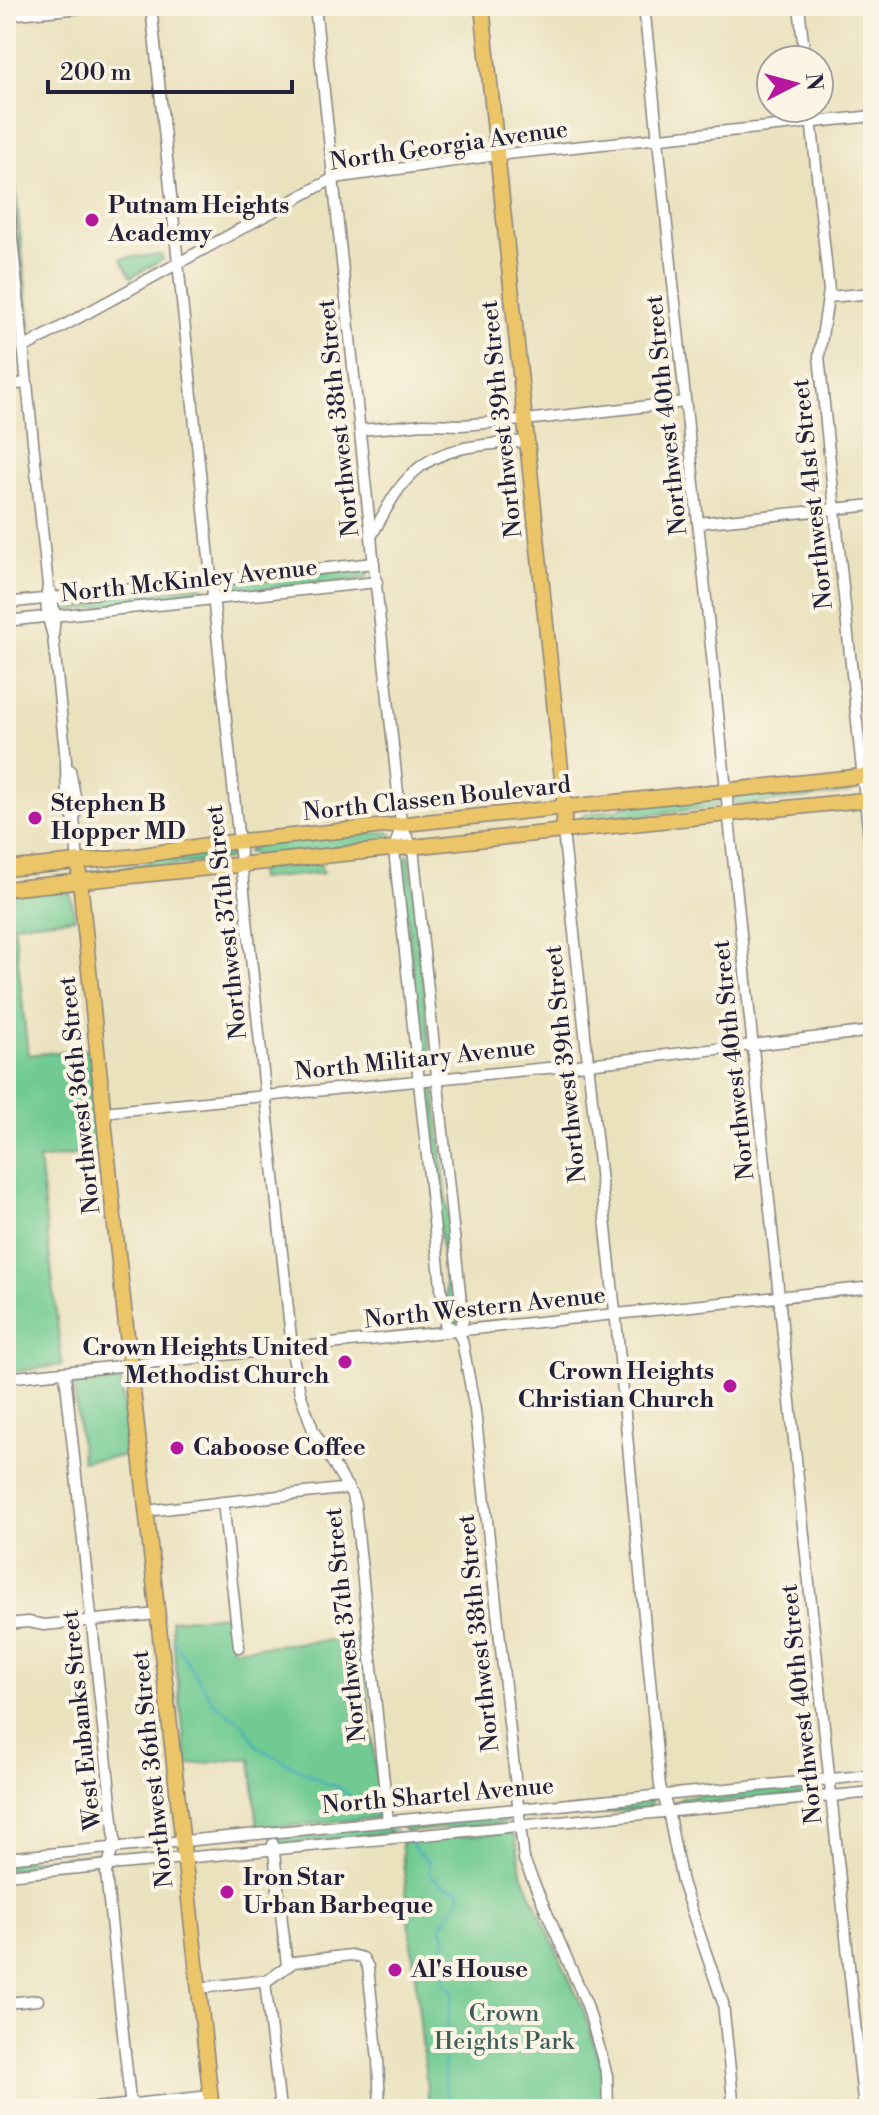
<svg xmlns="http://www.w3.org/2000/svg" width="879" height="2115" viewBox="0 0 879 2115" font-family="'Libre Bodoni',serif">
  <rect width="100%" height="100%" fill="#fcf5e5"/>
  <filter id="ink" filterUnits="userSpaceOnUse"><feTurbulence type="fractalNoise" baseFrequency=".0125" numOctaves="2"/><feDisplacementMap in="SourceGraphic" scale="16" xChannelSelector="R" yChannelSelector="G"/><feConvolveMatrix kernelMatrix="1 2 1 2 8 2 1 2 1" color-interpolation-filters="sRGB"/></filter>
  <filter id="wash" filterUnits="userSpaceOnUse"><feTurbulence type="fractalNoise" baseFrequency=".006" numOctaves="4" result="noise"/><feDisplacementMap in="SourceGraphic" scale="32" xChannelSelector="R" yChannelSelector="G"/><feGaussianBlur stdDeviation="1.8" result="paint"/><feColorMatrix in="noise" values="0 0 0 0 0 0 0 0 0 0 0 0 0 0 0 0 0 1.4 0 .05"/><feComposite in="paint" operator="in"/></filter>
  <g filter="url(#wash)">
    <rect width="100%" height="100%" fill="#eae1bd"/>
    <g fill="#70ca91" stroke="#497666" stroke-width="2">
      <polygon points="6,98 30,327 27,325 6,130"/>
      <polygon points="161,255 163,259 131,277 121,258"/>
      <polygon points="364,568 369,572 365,579 223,593 220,589 223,583"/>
      <polygon points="200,586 205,589 202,596 64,611 59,604 61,601"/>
      <polygon points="853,783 857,785 857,789 848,793 746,805 736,803 734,798 740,794"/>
      <polygon points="719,798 719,804 710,808 584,822 581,819 584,814 615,810 625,806"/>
      <polygon points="389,832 393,835 393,839 386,842 258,856 247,852 256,845"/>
      <polygon points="224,849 231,850 234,855 228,859 110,872 95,871 139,865 168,855"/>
      <polygon points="408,855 410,857 432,1065 427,1068 422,1064 401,859"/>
      <polygon points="320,863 323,873 259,879 258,870"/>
      <polygon points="57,890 70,892 75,918 14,924 28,1055 89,1049 99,1151 39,1160 62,1365 6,1373 6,894"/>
      <polygon points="430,1087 435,1089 459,1320 457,1324 451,1324 449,1319 425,1091"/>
      <polygon points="121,1381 129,1456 82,1461 74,1386"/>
      <polygon points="229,1615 232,1649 362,1637 380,1811 376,1818 258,1829 251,1758 187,1765 171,1620"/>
      <polygon points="820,1784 822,1793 681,1806 673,1804 684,1797"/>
      <polygon points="652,1800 650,1808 530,1820 525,1813"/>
      <polygon points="510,1814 510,1819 505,1823 407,1832 399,1824"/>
      <polygon points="383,1825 392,1833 281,1844 277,1840 279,1836"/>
      <polygon points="506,1832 515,1836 523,1876 583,2009 603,2072 604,2109 429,2109 401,1842"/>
      <polygon points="95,1853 94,1862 10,1870 6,1869 6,1863"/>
    </g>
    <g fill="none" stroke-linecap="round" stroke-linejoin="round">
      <g stroke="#43a8c3" stroke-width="2">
        <polyline points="172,1638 214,1703 243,1724 258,1747 322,1782 337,1786 376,1815"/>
        <polyline points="389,1826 398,1833"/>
        <path d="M411,1843L416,1851L430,1863L429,1872C437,1884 446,1888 460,1889L459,1900L441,1926L446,1939L440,1950L444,1961V1984L454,1992C444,2027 439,2075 451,2109"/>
      </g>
    </g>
  </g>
  <g filter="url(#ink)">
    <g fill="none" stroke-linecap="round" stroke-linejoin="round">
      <g stroke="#86827c" stroke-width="13">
        <g id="minor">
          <polyline points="151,6 293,1357 300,1393 313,1430 351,1493 355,1504 388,1821"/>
          <polyline points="315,6 400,812 401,826 394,850 445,1324 457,1331 462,1340 475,1410 524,1860 587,2005 607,2075 608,2109"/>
          <polyline points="644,6 864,2109"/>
          <polyline points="799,6 805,60"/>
          <polyline points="6,15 103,6"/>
          <polyline points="810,108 829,291 819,356 873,876"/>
          <path d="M6,181L48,586C44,605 48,619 53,636"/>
          <polyline points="829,297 873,293"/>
          <polyline points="23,348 334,178 497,155 873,116"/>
          <polyline points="6,385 27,383"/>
          <polyline points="361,430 423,424 462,425 534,419 685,402"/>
          <polyline points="698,523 873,505"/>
          <path d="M372,535C384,514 395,489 414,472C444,444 488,445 527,441"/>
          <polyline points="51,592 55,616 53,636 66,761 67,809 74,819"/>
          <polyline points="6,603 374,563"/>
          <polyline points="6,621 377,582"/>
          <polyline points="70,770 77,807 74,819 78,861"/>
          <polyline points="401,826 413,848 463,1321 457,1331"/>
          <polyline points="563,831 618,1339 660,1786 668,1811 682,1882 723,2003 734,2109"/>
          <polyline points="103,1112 588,1064 873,1031"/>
          <polyline points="65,1373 115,1839 106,1873 131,2109"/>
          <polyline points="6,1378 873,1287"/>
          <polyline points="223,1502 239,1647"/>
          <polyline points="146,1511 341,1489 348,1487"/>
          <polyline points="6,1624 28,1622 44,1625 158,1614"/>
          <polyline points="273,1844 287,1965"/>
          <polyline points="6,1858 873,1775"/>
          <polyline points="6,1875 873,1792"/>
          <polyline points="265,1981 280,2109"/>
          <polyline points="199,1988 268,1980 294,1962 351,1955 363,1958 368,1967 378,2060 380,2109"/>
          <polyline points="6,2003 38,2000"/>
          <polyline points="86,2109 211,2096"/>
        </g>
      </g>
      <g stroke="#86827c" stroke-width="17">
        <g id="major">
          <polyline points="482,6 565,808 563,831"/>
          <polyline points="78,861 113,1208 212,2109"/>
          <polyline points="6,869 137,856 214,844 873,775"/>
          <polyline points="6,889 873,799"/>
        </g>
      </g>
      <use href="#minor" stroke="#fff" stroke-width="10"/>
      <use href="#major" stroke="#edc569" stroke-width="14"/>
    </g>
  </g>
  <g fill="#b5179e" stroke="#fcf5e5" stroke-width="3">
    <circle cx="92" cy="220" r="8"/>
    <circle cx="35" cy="818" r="8"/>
    <circle cx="345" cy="1362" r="8"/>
    <circle cx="730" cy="1386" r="8"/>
    <circle cx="177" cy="1448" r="8"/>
    <circle cx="227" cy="1892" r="8"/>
    <circle cx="395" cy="1970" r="8"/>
  </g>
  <g text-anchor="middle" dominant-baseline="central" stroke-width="8" stroke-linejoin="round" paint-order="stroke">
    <g font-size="24" fill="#22223b" stroke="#fcf5e5">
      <text transform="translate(449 146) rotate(-8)">North Georgia Avenue</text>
      <text transform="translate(667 415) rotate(-96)">Northwest 40th Street</text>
      <text transform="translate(339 418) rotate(-96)">Northwest 38th Street</text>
      <text transform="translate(502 419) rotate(-96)">Northwest 39th Street</text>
      <text transform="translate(813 494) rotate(-96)">Northwest 41st Street</text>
      <text transform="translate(189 581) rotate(-6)">North McKinley Avenue</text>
      <text transform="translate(437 799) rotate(-6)">North Classen Boulevard</text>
      <text transform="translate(227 922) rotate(-96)">Northwest 37th Street</text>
      <text transform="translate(415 1060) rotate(-6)">North Military Avenue</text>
      <text transform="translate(734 1060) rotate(-96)">Northwest 40th Street</text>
      <text transform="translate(566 1064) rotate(-96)">Northwest 39th Street</text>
      <text transform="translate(80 1095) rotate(-96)">Northwest 36th Street</text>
      <text transform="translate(485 1308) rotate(-6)">North Western Avenue</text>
      <text transform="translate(346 1625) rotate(-96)">Northwest 37th Street</text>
      <text transform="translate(479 1633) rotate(-96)">Northwest 38th Street</text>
      <text transform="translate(802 1704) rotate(-96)">Northwest 40th Street</text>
      <text transform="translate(82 1720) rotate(-96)">West Eubanks Street</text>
      <text transform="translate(153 1769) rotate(-96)">Northwest 36th Street</text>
      <text transform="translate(438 1796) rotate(-5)">North Shartel Avenue</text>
    </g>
    <g font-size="24" font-weight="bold" fill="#22223b" stroke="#fcf5e5" text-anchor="start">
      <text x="108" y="206">Putnam Heights<tspan x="108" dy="28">Academy</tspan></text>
      <text x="51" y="804">Stephen B<tspan x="51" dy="28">Hopper MD</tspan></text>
      <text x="329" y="1348" text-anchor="end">Crown Heights United<tspan x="329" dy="28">Methodist Church</tspan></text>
      <text x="714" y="1372" text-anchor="end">Crown Heights<tspan x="714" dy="28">Christian Church</tspan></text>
      <text x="193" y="1448">Caboose Coffee</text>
      <text x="243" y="1878">Iron Star<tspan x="243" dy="28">Urban Barbeque</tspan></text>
      <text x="411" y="1970">Al's House</text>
    </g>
    <g font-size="24" fill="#3d5d59" stroke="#fcf5e5">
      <text x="504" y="2014">Crown<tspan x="504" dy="28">Heights Park</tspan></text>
    </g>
  </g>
  <rect width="879" height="2115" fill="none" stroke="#fcf5e5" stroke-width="32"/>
  <g transform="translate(795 84) rotate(84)"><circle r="38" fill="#fcf5e5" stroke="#a5a1a1" stroke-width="2"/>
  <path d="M0-6L14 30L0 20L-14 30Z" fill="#b5179e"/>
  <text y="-12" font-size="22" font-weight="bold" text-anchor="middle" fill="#22223b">N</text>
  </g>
  <path d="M48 80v12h244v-12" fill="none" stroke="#22223b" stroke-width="4"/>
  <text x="60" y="80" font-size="24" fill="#22223b" stroke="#fcf5e5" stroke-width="6" paint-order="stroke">200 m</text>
</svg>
